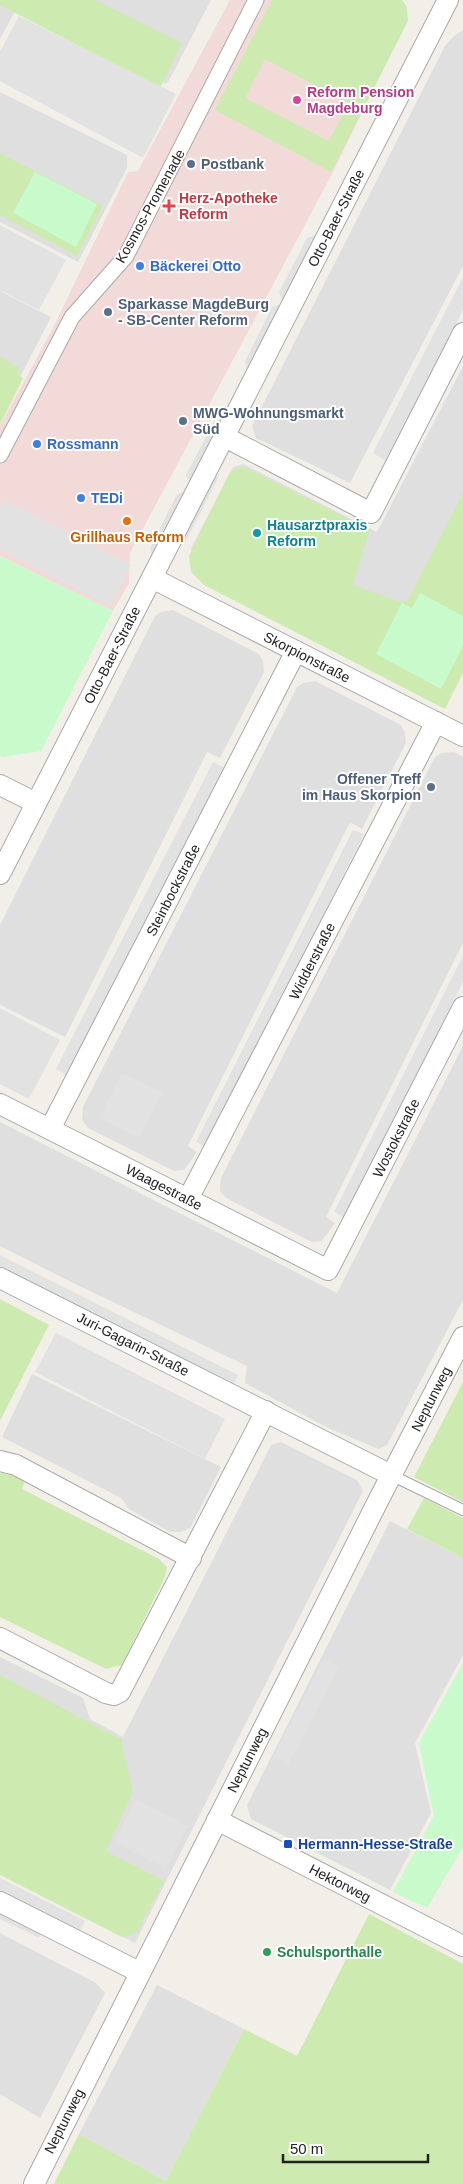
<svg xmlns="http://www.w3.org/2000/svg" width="463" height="2184" viewBox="0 0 463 2184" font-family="Helvetica,sans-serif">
  <rect width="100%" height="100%" fill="#f2efe9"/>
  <g fill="#e0dfdf">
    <polygon points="0,0 211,0 167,84 17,8 0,39"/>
    <polygon points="463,30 463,266 350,483 256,438 252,426 445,46 454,36"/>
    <polygon points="0,92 127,155 127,168 78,262 0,222"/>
    <polygon points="0,291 51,317 0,416"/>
    <polygon points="463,366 463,671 192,563 191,548 233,467 243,464 377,532"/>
    <polygon points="173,610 259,654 263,661 264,672 220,758 207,752 65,1037 0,1005 0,925 155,616 161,612"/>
    <polygon points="315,681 401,725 405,733 406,743 362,829 350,822 188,1146 197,1152 184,1170 174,1171 88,1128 82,1120 83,1107 297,687 303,683"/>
    <polygon points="454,752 463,757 463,943 326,1217 335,1223 322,1241 312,1242 226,1198 220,1191 221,1178 435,757 441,753"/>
    <polygon points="463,1046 463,1300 387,1445 378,1449 326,1427 245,1383 247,1366 73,1283 0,1246 0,1122 337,1293"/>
    <polygon points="32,1374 221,1467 190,1528 181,1532 170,1532 129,1509 121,1498 2,1437"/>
    <polygon points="281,1442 357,1480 363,1491 135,1943 0,1874 0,1657 83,1698 90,1719 123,1737 271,1445"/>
    <polygon points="390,1521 463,1558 463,1655 415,1743 431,1813 390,1890 251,1819 247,1805"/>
    <polygon points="0,1933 96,1983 105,1993 40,2118 0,2094"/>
    <polygon points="157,1985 244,2029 166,2181 79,2134"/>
  </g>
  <polygon fill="#f2dad9" points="230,0 401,0 407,21 331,176 130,553 129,583 113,611 0,556 0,426 54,326 128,172 138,171"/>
  <g fill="#cdebb0" fill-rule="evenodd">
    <polygon points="0,0 95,0 182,43 160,88 0,5"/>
    <path d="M272,0H402L407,7L408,21L331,172L215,110ZM265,59L349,103L329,141L245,98Z"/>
    <polygon points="0,153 103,206 77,256 0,215"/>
    <polygon points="0,356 20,368 17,374 23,378 0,425"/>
    <polygon points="242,466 370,530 353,585 398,601 407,602 463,493 463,673 445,709 204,585 191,572 189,556 230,472"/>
    <polygon points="0,1299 49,1325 0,1421"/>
    <polygon points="463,1382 463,1502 414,1477"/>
    <polygon points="0,1473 12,1475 25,1481 22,1489 159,1559 167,1567 165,1577 122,1665 106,1669 0,1617"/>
    <polygon points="424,1498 463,1518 463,1558 407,1529"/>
    <polygon points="0,1675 121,1739 133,1792 106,1851 164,1881 137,1932 122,1937 0,1875"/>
    <polygon points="369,1914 463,1964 463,2184 54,2184 79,2134 166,2181 244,2029 297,2056"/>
  </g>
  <g fill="#c8facc">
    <polygon points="35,172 97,204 76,247 13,213"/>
    <polygon points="0,556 113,611 41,751 3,757 0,755"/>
    <polygon points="420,593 463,616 463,646 441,689 376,654 402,603 412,608"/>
    <polygon points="463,1663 463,1847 427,1908 393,1892 434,1816 419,1743"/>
  </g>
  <g fill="#e2e2e2">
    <polygon points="19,16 176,94 143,158 0,81 0,52"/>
    <polygon points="0,225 66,260 39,310 0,290"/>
    <polygon points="316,235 282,300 279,292 307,238"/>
    <polygon points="463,277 463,310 386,461 373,453"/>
    <polygon points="281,304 247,369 245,361 272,307"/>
    <polygon points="223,418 189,483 186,475 214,422"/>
    <polygon points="215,471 218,478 185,543 178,543"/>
    <polygon points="186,491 152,556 150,548 177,494"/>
    <polygon points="4,500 131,565 110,606 0,549 0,508"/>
    <polygon points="213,762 225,768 68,1076 56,1069"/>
    <polygon points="353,830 364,834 207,1147 196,1142"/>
    <polygon points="463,956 463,982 344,1218 334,1212"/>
    <polygon points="0,1008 60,1040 29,1099 0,1084"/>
    <polygon points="122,1073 163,1093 139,1138 99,1118"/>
    <polygon points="0,1255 238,1375 232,1388 0,1271"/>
    <polygon points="56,1333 225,1419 205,1459 35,1372"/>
    <polygon points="324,1659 339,1667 288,1765 273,1757"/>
    <polygon points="135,1799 188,1826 166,1869 114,1842"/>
    <polygon points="0,1878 85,1921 78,1934 0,1894"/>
    <polygon points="0,1911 41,1933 39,1938 0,1919"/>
  </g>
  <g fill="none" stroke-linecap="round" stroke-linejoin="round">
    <g stroke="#a9a9a9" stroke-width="12">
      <polyline id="service" points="391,1475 463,1510"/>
    </g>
    <g stroke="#a9a9a9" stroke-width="17">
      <polyline id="pedestrian" points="0,455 72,317 126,256 256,0"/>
    </g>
    <g stroke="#a9a9a9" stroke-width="22">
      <g id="minor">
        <polyline points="225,437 371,513 463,333"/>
        <polyline points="152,578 463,736"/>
        <polyline points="0,785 36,803"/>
        <polyline points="0,874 448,0"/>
        <polyline points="0,1104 328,1270 463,1007"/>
        <polyline points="50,1129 296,651"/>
        <polyline points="188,1199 436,722"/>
        <polyline points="0,1278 391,1475"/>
        <polyline points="0,1461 16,1465 191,1558"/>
        <polyline points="0,1638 106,1693 114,1695 120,1692 266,1411"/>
        <polyline points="217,1820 463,1946"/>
        <polyline points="0,1902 139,1972"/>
        <polyline points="34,2184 379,1499 463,1337"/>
      </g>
    </g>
    <use href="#service" stroke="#fff" stroke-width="10"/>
    <use href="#pedestrian" stroke="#fff" stroke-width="15"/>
    <use href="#minor" stroke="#fff" stroke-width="20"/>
  </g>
  <circle fill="#d1479c" stroke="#fff" stroke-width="2" cx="297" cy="100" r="5"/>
  <g fill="#5c6f8a" stroke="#fff" stroke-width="2">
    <circle cx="191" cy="164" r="5"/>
    <circle cx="108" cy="312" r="5"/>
    <circle cx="183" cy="421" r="5"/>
    <circle cx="431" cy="787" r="5"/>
  </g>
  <path fill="#e0444e" stroke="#fff" stroke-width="2" d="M166.5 198.5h5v5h5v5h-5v5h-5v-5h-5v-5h5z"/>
  <g fill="#3f7fe0" stroke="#fff" stroke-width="2">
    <circle cx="140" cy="266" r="5"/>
    <circle cx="37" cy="444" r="5"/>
    <circle cx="81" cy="498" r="5"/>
  </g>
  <circle fill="#e8710a" stroke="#fff" stroke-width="2" cx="127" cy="521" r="5"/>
  <circle fill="#0f9aa8" stroke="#fff" stroke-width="2" cx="257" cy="533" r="5"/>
  <rect fill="#1a4fb4" stroke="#fff" stroke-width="2" x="283" y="1839" width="10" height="10" rx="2.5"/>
  <circle fill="#2e9e5b" stroke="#fff" stroke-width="2" cx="267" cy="1952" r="5"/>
  <g text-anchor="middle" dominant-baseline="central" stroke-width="4" stroke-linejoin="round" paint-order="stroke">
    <g font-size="14" font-weight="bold" fill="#b23c85" stroke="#fff" text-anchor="start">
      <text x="307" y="92">Reform Pension<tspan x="307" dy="16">Magdeburg</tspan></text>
    </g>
    <g font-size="14" font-weight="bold" fill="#4e5e75" stroke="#fff" text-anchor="start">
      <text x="201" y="164">Postbank</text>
      <text x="118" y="304">Sparkasse MagdeBurg<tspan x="118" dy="16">- SB-Center Reform</tspan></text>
      <text x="193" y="413">MWG-Wohnungsmarkt<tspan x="193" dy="16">Süd</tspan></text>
      <text x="421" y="779" text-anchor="end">Offener Treff<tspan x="421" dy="16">im Haus Skorpion</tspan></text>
    </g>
    <g font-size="14" font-weight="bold" fill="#be3a42" stroke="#fff" text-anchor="start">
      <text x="179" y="198">Herz-Apotheke<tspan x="179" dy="16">Reform</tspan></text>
    </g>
    <g font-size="14" fill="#222" stroke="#fff">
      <text transform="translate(150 206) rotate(-61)">Kosmos-Promenade</text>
      <text transform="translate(336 218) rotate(-63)">Otto-Baer-Straße</text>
      <text transform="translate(112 655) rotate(-63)">Otto-Baer-Straße</text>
      <text transform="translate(307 657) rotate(27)">Skorpionstraße</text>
      <text transform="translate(173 890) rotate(-63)">Steinbockstraße</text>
      <text transform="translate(312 961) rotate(-63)">Widderstraße</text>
      <text transform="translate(396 1138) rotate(-63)">Wostokstraße</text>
      <text transform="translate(164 1187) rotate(27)">Waagestraße</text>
      <text transform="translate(133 1344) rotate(27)">Juri-Gagarin-Straße</text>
      <text transform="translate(431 1399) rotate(-63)">Neptunweg</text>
      <text transform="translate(247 1760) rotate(-63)">Neptunweg</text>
      <text transform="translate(340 1883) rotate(27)">Hektorweg</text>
      <text transform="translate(64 2121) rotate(-63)">Neptunweg</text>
    </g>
    <g font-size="14" font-weight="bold" fill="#366cbe" stroke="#fff" text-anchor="start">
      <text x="150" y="266">Bäckerei Otto</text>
      <text x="47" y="444">Rossmann</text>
      <text x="91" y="498">TEDi</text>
    </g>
    <g font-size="14" font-weight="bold" fill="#0d838f" stroke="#fff" text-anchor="start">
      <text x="267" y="525">Hausarztpraxis<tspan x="267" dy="16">Reform</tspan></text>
    </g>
    <g font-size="14" font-weight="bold" fill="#c56008" stroke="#fff">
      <text x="127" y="537">Grillhaus Reform</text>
    </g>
    <g font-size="14" font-weight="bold" fill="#164399" stroke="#fff" text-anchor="start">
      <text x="298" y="1844">Hermann-Hesse-Straße</text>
    </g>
    <g font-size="14" font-weight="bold" fill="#27864d" stroke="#fff" text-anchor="start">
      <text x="277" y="1952">Schulsporthalle</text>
    </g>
  </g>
  <path d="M283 2154v8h145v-8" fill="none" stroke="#222222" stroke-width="2.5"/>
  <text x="290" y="2154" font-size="15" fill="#222222" stroke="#ffffff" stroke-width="4" paint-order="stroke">50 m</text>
</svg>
